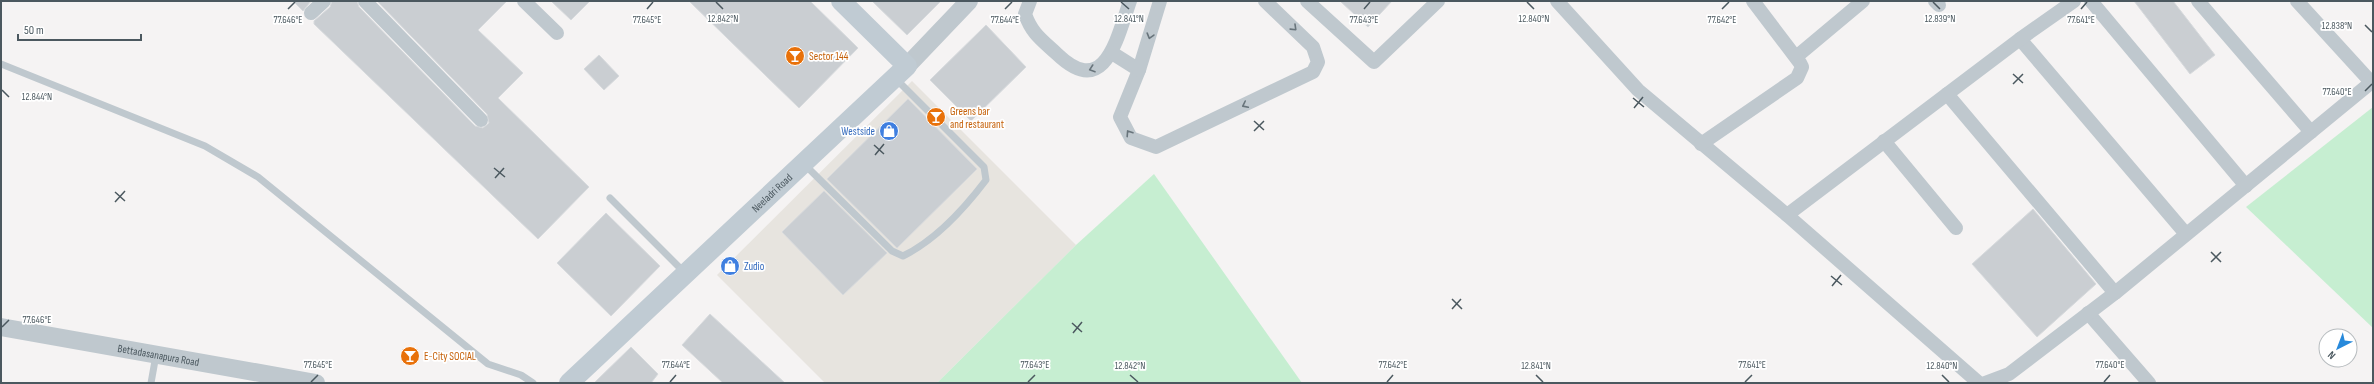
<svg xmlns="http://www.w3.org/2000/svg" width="2374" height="384" viewBox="0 0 2374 384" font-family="'Sofia Sans Condensed',sans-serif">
  <rect width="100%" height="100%" fill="#f5f3f3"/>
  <polygon fill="#e7e4df" points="912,81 1076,245 937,383 825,383 717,275"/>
  <g fill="#c6eed1">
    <polygon points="2373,107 2373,328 2246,207"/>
    <polygon points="1154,174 1302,383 937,383 1076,245"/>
  </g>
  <g fill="#caced2" stroke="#d7dadd">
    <polygon points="293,1 311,1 303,11"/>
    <polygon points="332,1 357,1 359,7 475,126 483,128 489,123 487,114 377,1 507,1 478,30 523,73 498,98 589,187 538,239 314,24 314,21 330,7"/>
    <polygon points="551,1 590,1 571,20"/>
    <polygon points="689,1 810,1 858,48 799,108"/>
    <polygon points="872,1 941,1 907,35"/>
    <polygon points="1340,1 1392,1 1368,27"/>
    <polygon points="2134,1 2173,1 2215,55 2190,74"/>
    <polygon points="986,25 1026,67 971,121 930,80"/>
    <polygon points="599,55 619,76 604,90 584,69"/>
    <polygon points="908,99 977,169 897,248 827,179"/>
    <polygon points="824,191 887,253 843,295 782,232"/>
    <polygon points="2033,209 2096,284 2037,337 1972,264"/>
    <polygon points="606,213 660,266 611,316 557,263"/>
    <polygon points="710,314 785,383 723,383 682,345"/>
    <polygon points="631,347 658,374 651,383 594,383"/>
  </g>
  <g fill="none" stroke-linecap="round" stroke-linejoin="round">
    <g stroke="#bfc8ce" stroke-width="7">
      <polyline points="1,64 205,146 258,177 488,364 521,375 533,383"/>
      <path d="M804,164L892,251L903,256C936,240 964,209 986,180L984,167L895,78"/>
      <polyline points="610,198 684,272"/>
      <polyline points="151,383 156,355"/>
    </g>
    <g stroke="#bfc8ce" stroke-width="14">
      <polyline points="365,1 481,120"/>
      <polyline points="524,1 557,33"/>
      <path d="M1030,1L1025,14C1032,34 1042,40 1057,54C1105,100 1117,38 1130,1"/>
      <polyline points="1307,1 1374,62 1438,1"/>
      <polyline points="1557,1 1638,90 1787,215 1979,383"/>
      <polyline points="1935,1 1939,5"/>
      <polyline points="2091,1 2246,186"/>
      <polyline points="2198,1 2311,132"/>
      <polyline points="2297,1 2371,82"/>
      <polyline points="311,13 324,1"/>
      <polyline points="2020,39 2186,234"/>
      <polyline points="1112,53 1139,70 1120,117 1131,138 1156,147 1313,72 1318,62 1313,47 1265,1"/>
      <polyline points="1796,57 1863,1"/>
      <polyline points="1139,70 1160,1"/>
      <polyline points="1947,94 2115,293"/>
      <polyline points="1884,141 1956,228"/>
      <polyline points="1701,144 1797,78 1802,67 1800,63 1753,1"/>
      <polyline points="1787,215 2020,39 2074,1"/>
      <polyline points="2088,313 2149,383"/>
      <polyline points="1985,383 2009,374 2115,293 2373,81"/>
    </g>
    <g stroke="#bfc8ce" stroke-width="18">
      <polyline points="907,66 969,1"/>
      <path id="s1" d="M1,327L316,383"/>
    </g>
    <path stroke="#c0cbd3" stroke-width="20" id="s2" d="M569,383L907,66L841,1"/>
  </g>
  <defs><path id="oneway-chevron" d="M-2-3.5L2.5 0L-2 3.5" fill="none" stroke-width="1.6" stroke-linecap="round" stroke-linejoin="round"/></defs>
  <g stroke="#68747b">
    <use href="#oneway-chevron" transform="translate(1294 28) rotate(44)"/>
    <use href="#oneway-chevron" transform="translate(1150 36) rotate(106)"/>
    <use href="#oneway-chevron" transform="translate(1092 69) rotate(161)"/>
    <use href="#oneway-chevron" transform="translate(1245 105) rotate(154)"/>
    <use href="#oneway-chevron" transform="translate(1129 133) rotate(-123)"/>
  </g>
  <path fill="none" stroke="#4b585f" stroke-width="1.5" d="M716,2L723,9M1121,2L1129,9M1527,2L1534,9M1933,2L1940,9M288,9L295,2M647,9L653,2M1005,9L1012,2M1364,9L1370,2M1722,9L1729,2M2081,9L2087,2M2365,25L2372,32M2013,74L2023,83M2013,84L2023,74M2,90L9,97M2365,91L2372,84M1633,98L1644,107M1634,108L1643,97M1254,121L1264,130M1254,131L1264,121M874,145L884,154M875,155L884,144M494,168L505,177M495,178L504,168M115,192L125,201M115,202L125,191M2211,252L2221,262M2211,262L2221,252M1831,276L1842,285M1832,286L1841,275M1452,299L1462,309M1452,309L1461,299M1072,323L1082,332M2,327L9,320M1073,333L1082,322M1130,375L1138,382M1536,375L1543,382M1942,375L1949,382M311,382L318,375M670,382L676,375M1028,382L1035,375M1387,382L1393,375M1745,382L1752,375M2104,382L2110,375"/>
  <defs>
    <g id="bar-disc" transform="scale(1)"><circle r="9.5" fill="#e8710a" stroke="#fff"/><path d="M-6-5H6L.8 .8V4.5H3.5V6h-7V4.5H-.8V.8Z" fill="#fff"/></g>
    <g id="shop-disc" transform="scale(1)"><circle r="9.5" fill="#3f7fe0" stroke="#fff"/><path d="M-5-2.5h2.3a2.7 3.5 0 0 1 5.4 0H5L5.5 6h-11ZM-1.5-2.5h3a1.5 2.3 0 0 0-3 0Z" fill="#fff"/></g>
  </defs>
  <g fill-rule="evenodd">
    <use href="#bar-disc" x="795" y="56"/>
    <use href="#bar-disc" x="936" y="117"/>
    <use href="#shop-disc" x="889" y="131"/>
    <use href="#shop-disc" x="730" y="266"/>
    <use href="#bar-disc" x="410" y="356"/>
  </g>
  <g text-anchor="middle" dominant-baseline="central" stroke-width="3.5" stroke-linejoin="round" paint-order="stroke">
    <g font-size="11" fill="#c56008" stroke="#fff" text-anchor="start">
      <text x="809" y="56">Sector 144</text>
      <text x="950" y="111">Greens bar<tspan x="950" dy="13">and restaurant</tspan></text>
      <text x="424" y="356">E-City SOCIAL</text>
    </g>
    <g font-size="11" fill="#366cbe" stroke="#fff" text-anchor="end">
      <text x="875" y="131">Westside</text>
      <text x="744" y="266" text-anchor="start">Zudio</text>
    </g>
    <g font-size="11" fill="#4b585f" stroke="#fff">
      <text stroke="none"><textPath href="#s2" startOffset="278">Neeladri Road</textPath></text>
      <text stroke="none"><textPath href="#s1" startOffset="160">Bettadasanapura Road</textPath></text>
    </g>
  </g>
  <g font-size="10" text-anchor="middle" fill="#4b585f" stroke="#fff" stroke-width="3.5" stroke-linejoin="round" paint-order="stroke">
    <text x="1940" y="22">12.839°N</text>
    <text x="723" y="22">12.842°N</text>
    <text x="1129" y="22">12.841°N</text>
    <text x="1534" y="22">12.840°N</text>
    <text x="288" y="23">77.646°E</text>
    <text x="647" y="23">77.645°E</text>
    <text x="1005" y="23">77.644°E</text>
    <text x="1364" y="23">77.643°E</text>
    <text x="1722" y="23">77.642°E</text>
    <text x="2081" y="23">77.641°E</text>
    <text x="2337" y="29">12.838°N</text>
    <text x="2337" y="95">77.640°E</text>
    <text x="37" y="100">12.844°N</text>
    <text x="37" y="323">77.646°E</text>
    <text x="318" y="368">77.645°E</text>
    <text x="676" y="368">77.644°E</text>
    <text x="1035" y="368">77.643°E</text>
    <text x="1393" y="368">77.642°E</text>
    <text x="1752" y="368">77.641°E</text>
    <text x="2110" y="368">77.640°E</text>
    <text x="1130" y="369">12.842°N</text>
    <text x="1536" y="369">12.841°N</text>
    <text x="1942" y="369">12.840°N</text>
  </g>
  <rect width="2374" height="384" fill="none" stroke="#4b585f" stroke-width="4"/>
  <g transform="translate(2338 348) rotate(222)"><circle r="19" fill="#ffffff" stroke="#b7bcbf"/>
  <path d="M0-3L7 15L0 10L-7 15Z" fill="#2789db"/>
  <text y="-6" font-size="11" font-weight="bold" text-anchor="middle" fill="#4b585f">N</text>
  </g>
  <path d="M18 34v6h123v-6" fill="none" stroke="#4b585f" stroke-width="2"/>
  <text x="24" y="34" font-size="12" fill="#4b585f" stroke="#ffffff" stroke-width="3" paint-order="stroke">50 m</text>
</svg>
